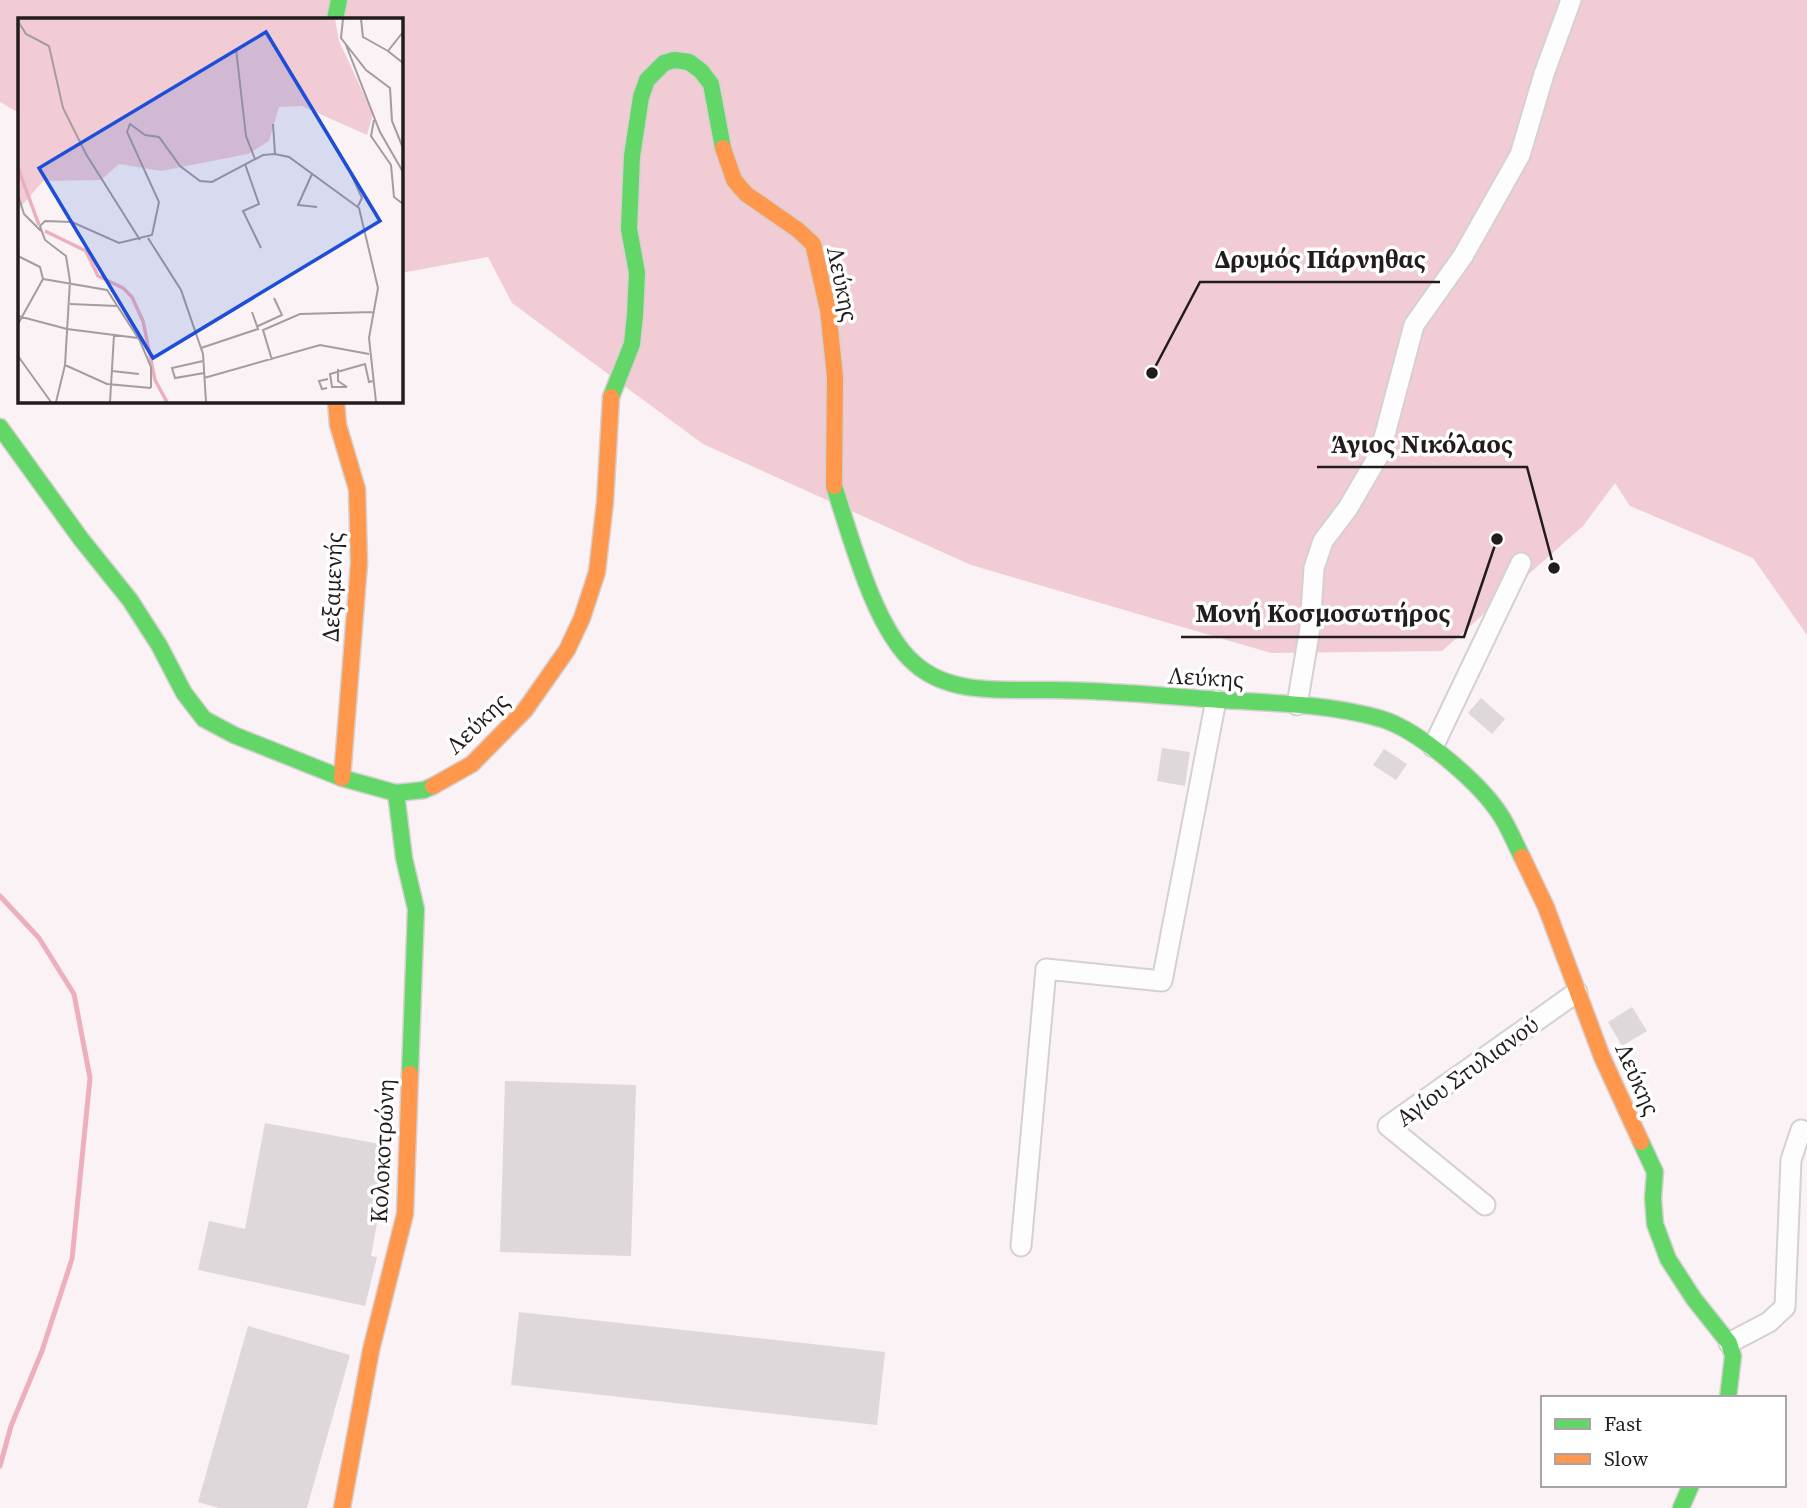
<svg xmlns="http://www.w3.org/2000/svg" width="1807" height="1508" viewBox="0 0 1807 1508" font-family="'Source Serif 4',serif">
  <rect width="100%" height="100%" fill="#faf2f4"/>
  <polygon fill="#f1ccd4" points="0,0 1807,0 1807,635 1753,558 1630,506 1615,483 1583,526 1442,651 1271,653 971,565 703,444 512,303 488,257 401,273 401,19 19,19 19,113 0,102"/>
  <g fill="none" stroke-linecap="round" stroke-linejoin="round">
    <polyline stroke="#edafbd" stroke-width="5" points="0,896 39,938 74,994 90,1078 72,1259 42,1351 11,1426 0,1466"/>
  </g>
  <g fill="#dfd8da">
    <polygon points="1481,698 1505,719 1492,734 1468,713"/>
    <polygon points="1162,748 1190,752 1185,786 1157,781"/>
    <polygon points="1384,749 1407,764 1396,780 1373,765"/>
    <polygon points="1632,1007 1647,1031 1622,1046 1608,1022"/>
    <polygon points="505,1081 636,1085 631,1256 500,1252"/>
    <polygon points="265,1123 391,1146 371,1256 377,1257 365,1306 198,1270 209,1221 245,1229"/>
    <polygon points="519,1312 885,1352 877,1425 511,1385"/>
    <polygon points="248,1326 350,1355 307,1508 219,1508 198,1502"/>
  </g>
  <g fill="none" stroke-linecap="round" stroke-linejoin="round">
    <g stroke="#d6d0d1" stroke-width="23">
      <g id="street">
        <polyline points="1297,705 1310,628 1314,568 1323,541 1348,508 1380,453 1414,325 1463,256 1520,155 1544,74 1571,0"/>
        <polyline points="1433,747 1521,563"/>
        <polyline points="1485,1205 1388,1126 1577,992"/>
        <polyline points="1021,1246 1046,969 1162,981 1216,700"/>
        <polyline points="1729,1343 1769,1322 1785,1307 1791,1160 1801,1130"/>
      </g>
    </g>
    <g stroke="#d6d0d1" stroke-width="19">
      <g id="fast">
        <polyline points="335,19 339,0"/>
        <polyline points="611,397 632,344 635,315 637,273 629,229 632,156 641,97 647,80 664,63 674,60 689,62 701,71 711,84 723,148"/>
        <polyline points="0,427 81,539 130,600 159,645 184,693 204,719 234,735 342,778 396,793 424,790 433,786"/>
        <path d="M834,486C851,537 874,628 914,663C950,696 1005,689 1051,690C1107,690 1164,696 1220,700C1274,703 1330,704 1382,719C1420,731 1483,785 1503,819C1510,831 1516,845 1522,857"/>
        <polyline points="396,793 404,858 416,909 410,1074"/>
        <polyline points="1641,1142 1655,1172 1653,1198 1655,1224 1668,1259 1694,1299 1729,1343 1733,1356 1728,1398"/>
        <polyline points="1681,1508 1691,1485"/>
      </g>
    </g>
    <g stroke="#d6d0d1" stroke-width="19">
      <g id="slow">
        <polyline points="723,148 734,180 746,194 798,230 813,244 828,310 835,377 834,486"/>
        <polyline points="336,401 338,425 357,489 359,563 342,778"/>
        <polyline points="433,786 472,764 525,710 567,650 582,618 597,572 605,502 611,397"/>
        <polyline points="1522,857 1546,907 1602,1057 1641,1142"/>
        <polyline points="342,1508 371,1350 405,1214 410,1074"/>
      </g>
    </g>
    <use href="#street" stroke="#fefdfd" stroke-width="19"/>
    <use href="#fast" stroke="#63d668" stroke-width="16"/>
    <use href="#slow" stroke="#ff974d" stroke-width="16"/>
  </g>
  <g text-anchor="middle" dominant-baseline="central" stroke-width="7" stroke-linejoin="round" paint-order="stroke">
    <g font-size="24" fill="#221c1d" stroke="#fff">
      <text transform="translate(843 284) rotate(78)">Λεύκης</text>
      <text transform="translate(332 587) rotate(-88)">Δεξαμενής</text>
      <text transform="translate(1206 677) rotate(3)">Λεύκης</text>
      <text transform="translate(477 723) rotate(-44)">Λεύκης</text>
      <text transform="translate(1467 1071) rotate(-36)">Αγίου Στυλιανού</text>
      <text transform="translate(1638 1079) rotate(66)">Λεύκης</text>
      <text transform="translate(382 1151) rotate(-87)">Κολοκοτρώνη</text>
    </g>
  </g>
  <g transform="translate(18 18)">
    <rect width="385" height="385" fill="#faf2f4"/>
    <path d="M0,1H317L321,23L355,96L349,117L284,88L261,89L251,123L230,136L143,153L101,146L83,162L25,163L0,192Z" fill="#f1ccd4"/>
    <path fill="none" stroke="#edafbd" stroke-width="3.5" d="M0,150L21,207M27,213L68,233L80,258L105,270L114,279L125,303L137,362L149,384"/>
    <path fill="none" stroke="#a49c9e" stroke-width="2" d="M325,1L323,20L348,52L372,70L374,103L385,130M343,1L345,19L370,33M0,3L8,16L31,28L45,90L68,136L122,222M385,14L370,33L385,45M328,27L362,114L385,154M218,31L228,118L237,141M356,102L353,118L373,147L376,179L385,186M255,106L257,136M227,146L241,186L225,193L243,230M294,156L280,187L299,189M333,156L344,180L340,188M0,177L6,196L23,213M130,220L163,272L185,336L188,384M0,238L22,249L25,261M25,261L89,272L122,323L133,349V370M52,286L99,288M0,298L49,311L120,320M0,306L25,261M240,308L264,297L256,280M183,330L240,311L234,294M0,338L33,384M254,342L245,312L282,296L355,294M185,343L154,350L157,360L186,355M47,347L89,366L133,370M320,351V363L329,369M94,353L121,356M186,360L302,327L351,336M329,369H314L312,356L347,346L351,364L355,363M309,370L304,371L301,363L310,361M38,384L47,347L52,263L48,238L27,222L22,208L27,203L54,204L101,225L134,217L141,184L109,114L112,106L127,117L141,119L162,148L182,163L194,164L245,137L257,136L271,139L341,190L360,270L351,320L358,384M92,384L96,317"/>
    <path fill="#1d4ed8" fill-opacity="0.15" stroke="#1d4ed8" stroke-width="3.5" d="M248,14L362,203L135,340L21,150Z"/>
    <rect width="385" height="385" fill="none" stroke="#221c1d" stroke-width="3.5"/>
  </g>
  <path fill="none" stroke="#221c1d" stroke-width="2.5" d="M1152 373L1200 282H1440M1554 568L1527 467H1317M1497 539L1464 637H1181"/>
  <g fill="#221c1d" stroke="#fff" stroke-width="2.5">
    <circle cx="1152" cy="373" r="7"/>
    <circle cx="1554" cy="568" r="7"/>
    <circle cx="1497" cy="539" r="7"/>
  </g>
  <g font-size="26" text-anchor="middle" font-weight="bold" fill="#221c1d" stroke="#fff" stroke-width="7" stroke-linejoin="round" paint-order="stroke">
    <text x="1320" y="268">Δρυμός Πάρνηθας</text>
    <text x="1422" y="453">Άγιος Νικόλαος</text>
    <text x="1323" y="622">Μονή Κοσμοσωτήρος</text>
  </g>
  <rect x="1541" y="1396" width="245" height="91" fill="#ffffff" stroke="#a7a4a5" stroke-width="2"/>
  <rect x="1555" y="1419" width="35" height="10" fill="#63d668" stroke="#a7a4a5" stroke-width="2"/>
  <text x="1604" y="1431" font-size="21" fill="#221c1d">Fast</text>
  <rect x="1555" y="1454" width="35" height="10" fill="#ff974d" stroke="#a7a4a5" stroke-width="2"/>
  <text x="1604" y="1466" font-size="21" fill="#221c1d">Slow</text>
</svg>
